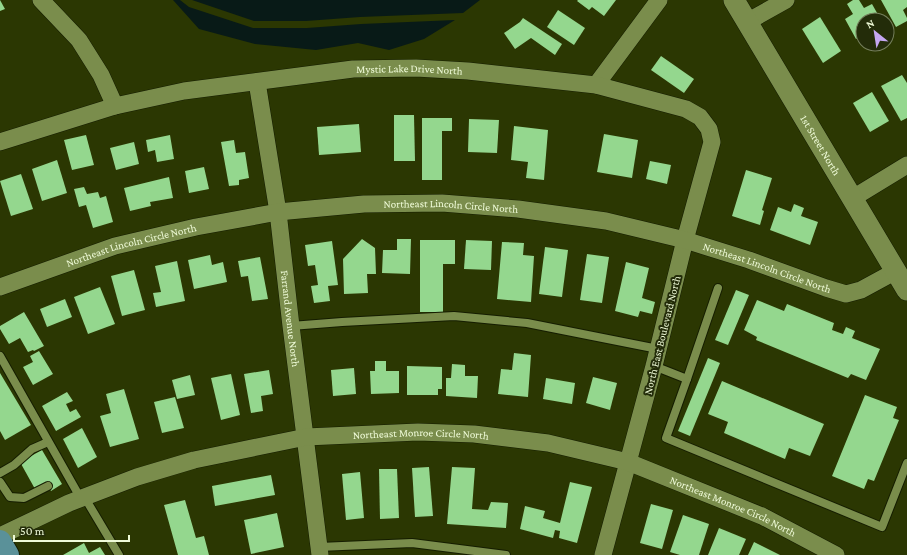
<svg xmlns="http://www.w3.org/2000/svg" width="907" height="555" viewBox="0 0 907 555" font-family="'Crimson Pro',serif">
  <rect width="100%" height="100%" fill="#2b3702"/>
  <g fill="#081a17">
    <polygon points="173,0 180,0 189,7 253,28 307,28 361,24 455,20 424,39 389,50 358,43 316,50 255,44 199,29"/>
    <polygon points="192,0 480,0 463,13 360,17 306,21 254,21"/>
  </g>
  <g fill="#94d78e">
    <polygon points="0,0 5,9 0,11"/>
    <polygon points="578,0 616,0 604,16 592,7 589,10 577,1"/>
    <polygon points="853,0 859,0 864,8 872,4 881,20 863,20 863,35 856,39 845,19 853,14 847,4"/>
    <polygon points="881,0 907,0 907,7 903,10 907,18 907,21 896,27"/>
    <polygon points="558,10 585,28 574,45 547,27"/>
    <polygon points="820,17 841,51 823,63 802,29"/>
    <polygon points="523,18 562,44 555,55 531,38 515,49 504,33 520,22"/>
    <polygon points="661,56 694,79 684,93 651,70"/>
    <polygon points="902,75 907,83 907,118 901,121 881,86"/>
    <polygon points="872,92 889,121 870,132 853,103"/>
    <polygon points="394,115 414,115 415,161 394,161"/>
    <polygon points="422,118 452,118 452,131 442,131 442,180 422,180"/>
    <polygon points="469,119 499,120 497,153 468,152"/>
    <polygon points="359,124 361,152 319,155 317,127"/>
    <polygon points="514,126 548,130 544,180 526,178 528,162 511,160"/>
    <polygon points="604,134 638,140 632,178 597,172"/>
    <polygon points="86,135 94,165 72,170 64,140"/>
    <polygon points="170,135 174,159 157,162 155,150 148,152 146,140"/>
    <polygon points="234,140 236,153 245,152 249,178 239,180 239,185 229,186 221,142"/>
    <polygon points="134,142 139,164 116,170 110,148"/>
    <polygon points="57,160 67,193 42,201 32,169"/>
    <polygon points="650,161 671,165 667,184 646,179"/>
    <polygon points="204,167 209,189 189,193 185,171"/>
    <polygon points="746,170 772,178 762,210 764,211 760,225 732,216"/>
    <polygon points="21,174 33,209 11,216 0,181"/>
    <polygon points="169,177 173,198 150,202 151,206 130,211 124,188"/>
    <polygon points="84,187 87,194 98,192 100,198 106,196 113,222 93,228 86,205 79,207 74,189"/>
    <polygon points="794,204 804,208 801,216 818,222 810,245 770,230 778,207 791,212"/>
    <polygon points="362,239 375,248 376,274 367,274 368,293 344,294 343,259"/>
    <polygon points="397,239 411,239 410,274 382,273 383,250 397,250"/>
    <polygon points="420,240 455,240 455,264 443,264 443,312 420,312"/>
    <polygon points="466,240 492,241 491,270 464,269"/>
    <polygon points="332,241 338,285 328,286 330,301 314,303 311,286 318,285 315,265 308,266 305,245"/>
    <polygon points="502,242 524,243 523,255 534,256 531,302 497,299"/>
    <polygon points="545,247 568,250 562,297 539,294"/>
    <polygon points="587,254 609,257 602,303 580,300"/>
    <polygon points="210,255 212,265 223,262 227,282 194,289 188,260"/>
    <polygon points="260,257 268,299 252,301 248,276 241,277 238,261"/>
    <polygon points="177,261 185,301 156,307 153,293 161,292 155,266"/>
    <polygon points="626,262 649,268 642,298 655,302 652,314 640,311 638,317 615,311"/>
    <polygon points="134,270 145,310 122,316 111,276"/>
    <polygon points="100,287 115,324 88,334 74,297"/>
    <polygon points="736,290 749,295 728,345 715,340"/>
    <polygon points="65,299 72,317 47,327 40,309"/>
    <polygon points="757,300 784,311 787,304 834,323 832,330 843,334 846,327 855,331 852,338 880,349 866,380 851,374 848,378 756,340 757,337 744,330"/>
    <polygon points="24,312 44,346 34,351 33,350 28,352 20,338 9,344 0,329 0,326"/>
    <polygon points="39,351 53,374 33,385 23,367 33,362 30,356"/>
    <polygon points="514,353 531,355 528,397 498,394 501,369 512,370"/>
    <polygon points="708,358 720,363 690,436 678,431"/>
    <polygon points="375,361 386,361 386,371 399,371 399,393 371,394 370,371 375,371"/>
    <polygon points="452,364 465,365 465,376 478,376 477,398 446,396 446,378 451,378"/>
    <polygon points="407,366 442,367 442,389 438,389 438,395 407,395"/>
    <polygon points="354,368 356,394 333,396 331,370"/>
    <polygon points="269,370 273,394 261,396 263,411 251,413 244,374"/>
    <polygon points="0,373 31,425 5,440 0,431"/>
    <polygon points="231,374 240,415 221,420 211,378"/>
    <polygon points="190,375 195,395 177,399 172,380"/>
    <polygon points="593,377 617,383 610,410 586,403"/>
    <polygon points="546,378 575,383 572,404 543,399"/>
    <polygon points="722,381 824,424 810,456 789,448 785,459 724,433 728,422 708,414"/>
    <polygon points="124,389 139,439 110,447 100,416 111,413 106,394"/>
    <polygon points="67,392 73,401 66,404 70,412 76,409 81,417 56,431 42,406"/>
    <polygon points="865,395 897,407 893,418 899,420 874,481 868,479 864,489 832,476"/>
    <polygon points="175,397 184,428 162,433 154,402"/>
    <polygon points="82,428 97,457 78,468 63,439"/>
    <polygon points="42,450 62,484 51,491 46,483 35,489 20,462"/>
    <polygon points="429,467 433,516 415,517 412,468"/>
    <polygon points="452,467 475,468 472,509 488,510 491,502 508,503 506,528 447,524"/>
    <polygon points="379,469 397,469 399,518 380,519"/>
    <polygon points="360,472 364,518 346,520 342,474"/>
    <polygon points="271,475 275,495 215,506 212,486"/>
    <polygon points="570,482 592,487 577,543 559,538 560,531 555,530 553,538 520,529 525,506 545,511 543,518 560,523"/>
    <polygon points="185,500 196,538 204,536 209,555 178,555 164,505"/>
    <polygon points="651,504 673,510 662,549 640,543"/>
    <polygon points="277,513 284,547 251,554 244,520"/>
    <polygon points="683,515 709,524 699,555 680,555 670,552"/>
    <polygon points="719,528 746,539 739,555 708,555"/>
    <polygon points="754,542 780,555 748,555"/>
    <polygon points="84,543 89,553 100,547 105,555 63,555"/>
  </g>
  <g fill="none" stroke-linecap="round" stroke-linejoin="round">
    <g stroke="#151d00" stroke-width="10">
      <g id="service">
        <polyline points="291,326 342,322 454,316 527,323 658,349"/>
        <polyline points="0,356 81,499"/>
        <polyline points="654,366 687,379 666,438 882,527 907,463"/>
        <polyline points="687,379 718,288"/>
        <polyline points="0,473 14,465 32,449 48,442"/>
        <polyline points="0,482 10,497 24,498 48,486"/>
        <polyline points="85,498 119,555"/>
        <polyline points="319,547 412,543 506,555"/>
      </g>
    </g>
    <g stroke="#151d00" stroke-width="18">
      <g id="minor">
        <polyline points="41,0 79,40 101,75 115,106"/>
        <polyline points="747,22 786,0"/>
        <path id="s1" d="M257,82L278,212L291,326L320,555"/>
        <polyline points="596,85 659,0"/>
        <path id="s2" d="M0,142L115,106L184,91L353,69L416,68L468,71L596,85L686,109L700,117L709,129L712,142L685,240L654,366L603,555"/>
        <polyline points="853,198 907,165"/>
        <path id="s3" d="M0,287L115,246L196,227L278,212L364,204L442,203L518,209L606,221L685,240L749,260L826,288L846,294L861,290L896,271"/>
        <path id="s4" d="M0,536L69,503L137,477L194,460L306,437L418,432L474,434L548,443L628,462L762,516L836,555"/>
      </g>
    </g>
    <g stroke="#151d00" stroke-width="22">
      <g id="tertiary">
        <path id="s5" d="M734,0L907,290"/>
      </g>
    </g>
    <g stroke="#151d00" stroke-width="24">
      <polyline id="primary" points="0,541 8,555"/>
    </g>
    <use href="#service" stroke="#7a8d4c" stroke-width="8"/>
    <use href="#minor" stroke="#7a8d4c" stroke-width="17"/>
    <use href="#tertiary" stroke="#7a8d4c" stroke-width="21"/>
    <use href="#primary" stroke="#5a9199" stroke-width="22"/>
  </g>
  <g text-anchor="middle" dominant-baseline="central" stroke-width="4" stroke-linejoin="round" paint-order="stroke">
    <g font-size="11" fill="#effbd8" stroke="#232c09">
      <text stroke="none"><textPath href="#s2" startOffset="418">Mystic Lake Drive North</textPath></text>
      <text stroke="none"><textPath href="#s5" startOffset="169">1st Street North</textPath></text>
      <text stroke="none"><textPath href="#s3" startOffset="462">Northeast Lincoln Circle North</textPath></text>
      <text stroke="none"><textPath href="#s3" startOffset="138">Northeast Lincoln Circle North</textPath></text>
      <text stroke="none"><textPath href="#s3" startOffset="786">Northeast Lincoln Circle North</textPath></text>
      <text stroke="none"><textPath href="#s1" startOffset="239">Farrand Avenue North</textPath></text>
      <text transform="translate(662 335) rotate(-76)">North East Boulevard North</text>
      <text stroke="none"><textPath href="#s4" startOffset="438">Northeast Monroe Circle North</textPath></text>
      <text stroke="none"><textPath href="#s4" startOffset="762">Northeast Monroe Circle North</textPath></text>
    </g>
  </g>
  <g transform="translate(875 32) rotate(330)"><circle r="19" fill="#232c09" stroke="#757f5c"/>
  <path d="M0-3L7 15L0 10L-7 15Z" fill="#c5a7f1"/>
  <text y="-6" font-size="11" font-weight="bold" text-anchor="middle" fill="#effbd8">N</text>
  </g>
  <path d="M14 535v6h115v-6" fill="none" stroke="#effbd8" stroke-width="2"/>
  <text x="20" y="535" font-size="12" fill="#effbd8" stroke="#232c09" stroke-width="3" paint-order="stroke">50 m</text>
</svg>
